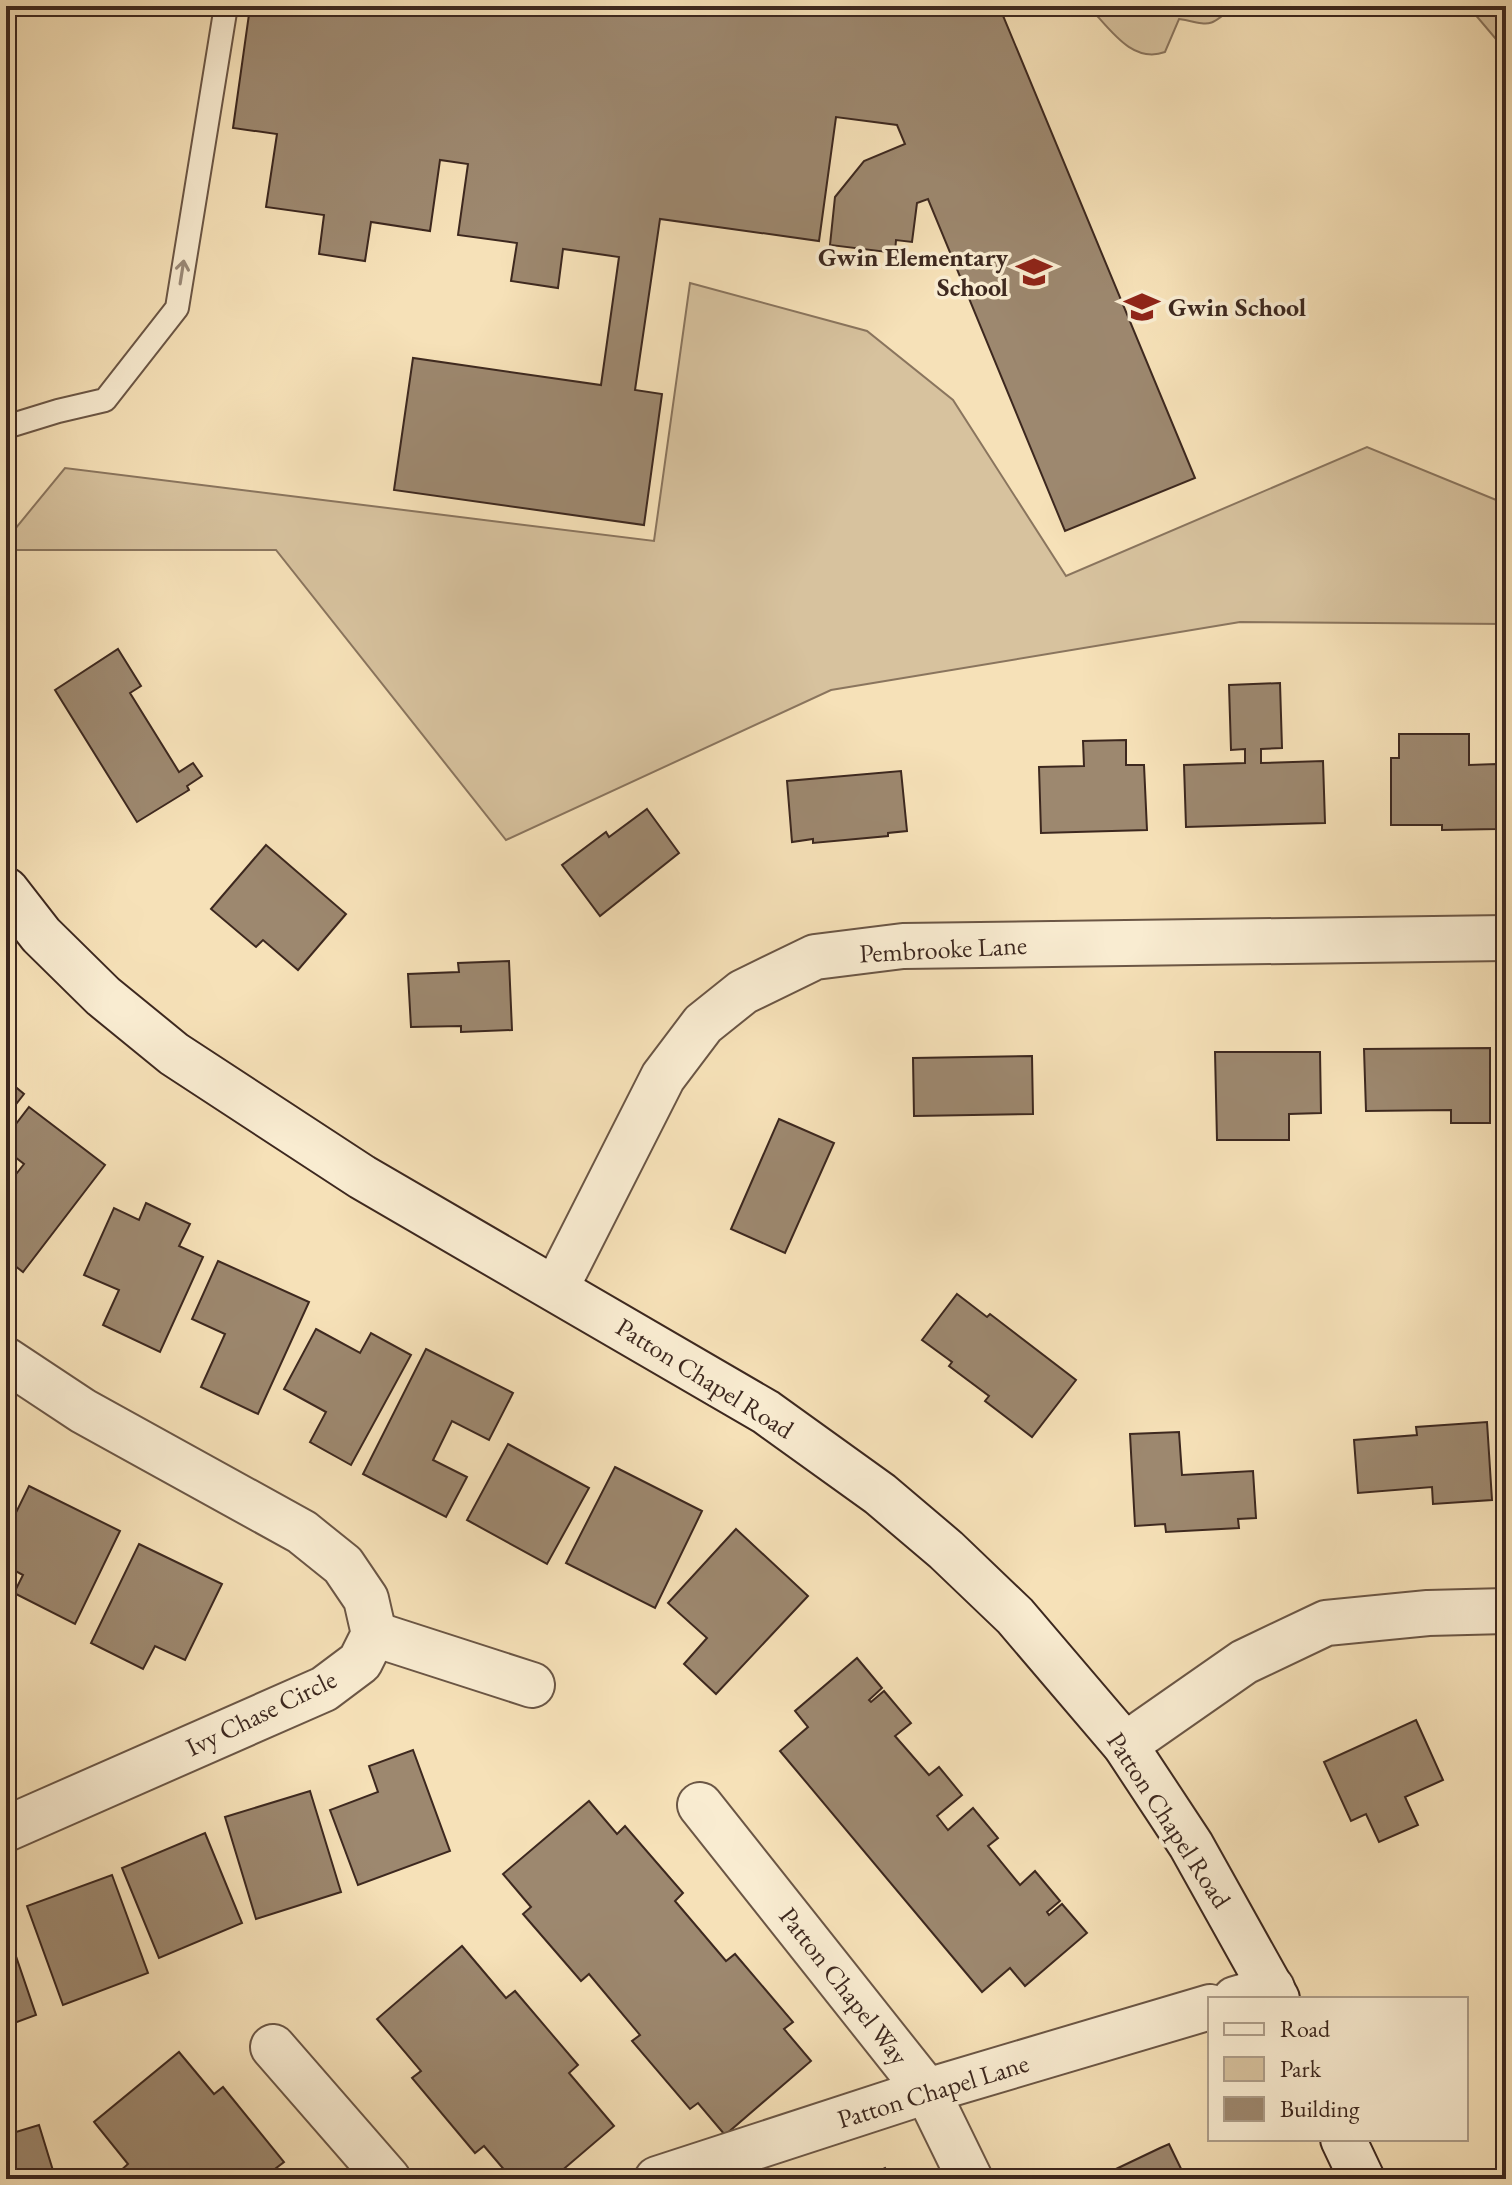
<svg xmlns="http://www.w3.org/2000/svg" width="1512" height="2185" viewBox="0 0 1512 2185" font-family="'EB Garamond',serif">
  <rect width="100%" height="100%" fill="#f6e1b8"/>
  <filter id="stains"><feTurbulence type="fractalNoise" baseFrequency=".0025" numOctaves="4"/><feColorMatrix values="0 0 0 0 .2 0 0 0 0 .09 0 0 0 0 .02 0 0 0 .5 -.17"/></filter>
  <radialGradient id="worn" r=".72"><stop offset=".6" stop-color="#630" stop-opacity="0"/><stop offset="1" stop-color="#630" stop-opacity=".3"/></radialGradient>
  <g fill="#d7c29e" stroke="#8a755e" stroke-width="2">
    <path d="M1092,6H1234C1207,30 1210,24 1179,19L1165,52C1132,64 1110,29 1090,8Z"/>
    <polygon points="1468,6 1506,6 1506,51"/>
    <polygon points="690,283 867,331 953,400 1066,576 1367,447 1506,504 1506,624 1240,622 831,690 506,840 276,550 6,550 6,540 65,468 654,541"/>
  </g>
  <g fill="#9d886f" stroke="#3d281f" stroke-width="2">
    <polygon points="258,6 658,6 657,11 684,15 686,6 999,6 1195,478 1065,531 928,199 917,203 912,242 896,240 895,253 830,245 835,197 864,161 905,144 897,125 836,117 819,241 660,219 635,390 662,394 644,525 394,490 413,358 601,385 619,257 563,249 558,288 511,281 517,243 458,235 468,164 440,160 430,231 371,222 365,261 319,254 324,215 266,207 277,134 233,128 250,7 258,8"/>
    <polygon points="118,649 141,686 130,693 179,772 193,763 202,776 187,786 189,790 137,822 55,690"/>
    <polygon points="1280,683 1282,748 1261,749 1261,763 1323,761 1325,823 1186,827 1184,765 1245,763 1245,749 1231,750 1229,685"/>
    <polygon points="1399,734 1469,734 1469,765 1496,764 1497,829 1442,830 1442,825 1391,825 1391,758 1399,758"/>
    <polygon points="1126,740 1126,765 1144,765 1147,830 1041,833 1039,767 1084,766 1083,741"/>
    <polygon points="901,771 907,831 888,833 888,836 813,843 813,839 792,842 787,781"/>
    <polygon points="647,809 679,853 600,916 562,865 606,832 609,837"/>
    <polygon points="266,845 346,914 298,970 263,940 256,947 211,909"/>
    <polygon points="509,961 512,1030 461,1032 461,1026 411,1027 408,974 459,972 458,963"/>
    <polygon points="1490,1048 1490,1123 1451,1123 1451,1110 1366,1111 1364,1049"/>
    <polygon points="1215,1052 1320,1052 1321,1113 1289,1114 1289,1140 1217,1140"/>
    <polygon points="1032,1056 1033,1114 914,1116 913,1058"/>
    <polygon points="6,1079 24,1094 6,1117"/>
    <polygon points="29,1107 105,1165 23,1272 6,1259 6,1187 24,1164 6,1150 6,1137"/>
    <polygon points="779,1119 834,1143 785,1253 731,1229"/>
    <polygon points="146,1203 190,1224 179,1246 203,1257 160,1352 103,1325 119,1290 84,1275 114,1208 139,1220"/>
    <polygon points="218,1261 309,1302 258,1414 201,1387 225,1334 192,1319"/>
    <polygon points="957,1294 987,1317 990,1314 1076,1380 1032,1437 985,1401 989,1396 949,1366 952,1362 922,1340"/>
    <polygon points="316,1329 360,1353 371,1333 411,1355 351,1465 310,1442 326,1412 284,1389"/>
    <polygon points="426,1349 513,1393 489,1440 452,1421 433,1460 467,1477 446,1517 363,1474"/>
    <polygon points="1487,1422 1492,1500 1433,1504 1432,1487 1358,1493 1354,1440 1417,1435 1416,1427"/>
    <polygon points="1179,1432 1182,1475 1253,1471 1256,1518 1238,1519 1239,1528 1166,1532 1165,1524 1135,1526 1130,1434"/>
    <polygon points="508,1444 589,1488 547,1564 467,1520"/>
    <polygon points="615,1467 702,1511 655,1608 566,1563"/>
    <polygon points="29,1486 120,1531 75,1624 14,1593 23,1575 6,1566 6,1533"/>
    <polygon points="736,1529 808,1596 716,1694 684,1664 707,1638 668,1603"/>
    <polygon points="139,1544 222,1584 185,1660 155,1646 143,1669 91,1643"/>
    <polygon points="857,1658 882,1688 869,1700 871,1702 884,1691 911,1723 895,1736 929,1775 939,1767 962,1795 937,1816 948,1830 973,1808 998,1838 988,1846 1020,1885 1035,1871 1060,1901 1047,1912 1049,1915 1062,1904 1087,1933 1025,1986 1010,1968 982,1992 780,1751 808,1727 795,1711"/>
    <polygon points="1416,1720 1443,1780 1405,1797 1418,1825 1379,1842 1366,1814 1351,1821 1324,1762"/>
    <polygon points="413,1750 450,1851 358,1885 330,1810 378,1792 369,1766"/>
    <polygon points="310,1791 341,1892 256,1919 225,1817"/>
    <polygon points="589,1801 617,1834 625,1826 683,1893 675,1901 726,1961 735,1954 793,2022 784,2029 811,2061 725,2135 698,2103 690,2109 632,2041 640,2035 589,1974 581,1981 523,1914 531,1907 503,1874"/>
    <polygon points="205,1833 242,1923 159,1958 122,1868"/>
    <polygon points="112,1875 148,1973 63,2005 27,1906"/>
    <polygon points="6,1927 36,2015 6,2026"/>
    <polygon points="462,1946 506,1998 515,1991 578,2065 569,2073 614,2126 552,2179 512,2179 484,2146 475,2153 412,2078 421,2071 377,2019"/>
    <polygon points="179,2052 214,2094 223,2087 284,2162 275,2169 283,2179 125,2179 119,2172 128,2164 94,2122"/>
    <polygon points="39,2125 55,2177 66,2174 68,2179 6,2179 6,2135"/>
    <polygon points="1169,2144 1186,2179 1095,2179 1160,2148"/>
    <polygon points="885,2168 890,2179 862,2179"/>
  </g>
  <g fill="none" stroke-linecap="round" stroke-linejoin="round">
    <g stroke="#6b5645" stroke-width="26">
      <polyline id="lane" points="6,427 58,411 105,400 177,308 226,6"/>
    </g>
    <g stroke="#6b5645" stroke-width="48">
      <g id="street">
        <polyline points="556,1288 663,1077 703,1024 743,992 815,957 903,946 1506,938"/>
        <polyline points="6,1360 83,1411 302,1532 343,1565 366,1599 374,1634 360,1662 324,1689 6,1829"/>
        <polyline points="374,1634 532,1685"/>
        <polyline points="1125,1745 1244,1662 1326,1623 1428,1613 1506,1611"/>
        <polyline points="700,1805 927,2091 970,2179"/>
        <polyline points="1235,1999 1272,1988"/>
        <polyline points="273,2047 388,2179"/>
        <polyline points="657,2179 927,2091 1210,2007"/>
      </g>
    </g>
    <g stroke="#3d281f" stroke-width="48">
      <g id="secondary">
        <polyline points="6,890 41,935 103,996 174,1054 362,1177 766,1412 880,1494 946,1550 1015,1616 1125,1745 1191,1845 1277,1999"/>
        <polyline points="1343,2139 1362,2179"/>
      </g>
    </g>
    <use href="#lane" stroke="#f9ecd1" stroke-width="22"/>
    <use href="#street" stroke="#f9ecd1" stroke-width="44"/>
    <use href="#secondary" stroke="#f9ecd1" stroke-width="44"/>
  </g>
  <defs><path id="oneway-shaft" d="M-6 0H5M1.5-3L5.5 0L1.5 3" fill="none" stroke-width="1.6" stroke-linecap="round" stroke-linejoin="round" transform="scale(2)"/></defs>
  <use stroke="#9b8a78" href="#oneway-shaft" transform="translate(182 272) rotate(-81)"/>
  <defs>
    <g id="school-bare" transform="scale(2.76)"><path d="M0-5L7-2L0 1L-7-2ZM-4 1L0 2.5L4 1V4Q0 6-4 4Z" fill="#8f2418" stroke="#f9ecd1" stroke-width="2.5" paint-order="stroke"/></g>
  </defs>
  <g fill-rule="evenodd">
    <use href="#school-bare" x="1034" y="272"/>
    <use href="#school-bare" x="1142" y="307"/>
  </g>
  <g text-anchor="middle" dominant-baseline="central" stroke-width="7" stroke-linejoin="round" paint-order="stroke">
    <g font-size="26" font-weight="bold" fill="#3d281f" stroke="#f9ecd1" text-anchor="end">
      <text x="1008" y="257">Gwin Elementary<tspan x="1008" dy="30">School</tspan></text>
      <text x="1168" y="307" text-anchor="start">Gwin School</text>
    </g>
    <g font-size="26" fill="#3d281f" stroke="#f9ecd1">
      <text transform="translate(943 949) rotate(-3)">Pembrooke Lane</text>
      <text transform="translate(705 1378) rotate(32)">Patton Chapel Road</text>
      <text transform="translate(261 1713) rotate(-26)">Ivy Chase Circle</text>
      <text transform="translate(1169 1820) rotate(57)">Patton Chapel Road</text>
      <text transform="translate(844 1986) rotate(52)">Patton Chapel Way</text>
      <text transform="translate(933 2091) rotate(-17)">Patton Chapel Lane</text>
    </g>
  </g>
  <rect width="1512" height="2185" fill="none" stroke="#f6e1b8" stroke-width="32"/>
  <rect x="8" y="8" width="1496" height="2169" fill="none" stroke="#3d281f" stroke-width="4"/>
  <rect x="16" y="16" width="1480" height="2153" fill="none" stroke="#3d281f" stroke-width="2"/>
  <rect x="1208" y="1997" width="260" height="144" fill="#f9ecd1" stroke="#ae9e8a" stroke-width="2"/>
  <rect x="1224" y="2023" width="40" height="12" fill="#f9ecd1" stroke="#ae9e8a" stroke-width="2"/>
  <text x="1280" y="2037" font-size="24" fill="#3d281f">Road</text>
  <rect x="1224" y="2057" width="40" height="24" fill="#d7c29e" stroke="#ae9e8a" stroke-width="2"/>
  <text x="1280" y="2077" font-size="24" fill="#3d281f">Park</text>
  <rect x="1224" y="2097" width="40" height="24" fill="#9d886f" stroke="#ae9e8a" stroke-width="2"/>
  <text x="1280" y="2117" font-size="24" fill="#3d281f">Building</text>
  <rect width="100%" height="100%" filter="url(#stains)"/>
  <rect width="100%" height="100%" fill="url(#worn)"/>
</svg>
